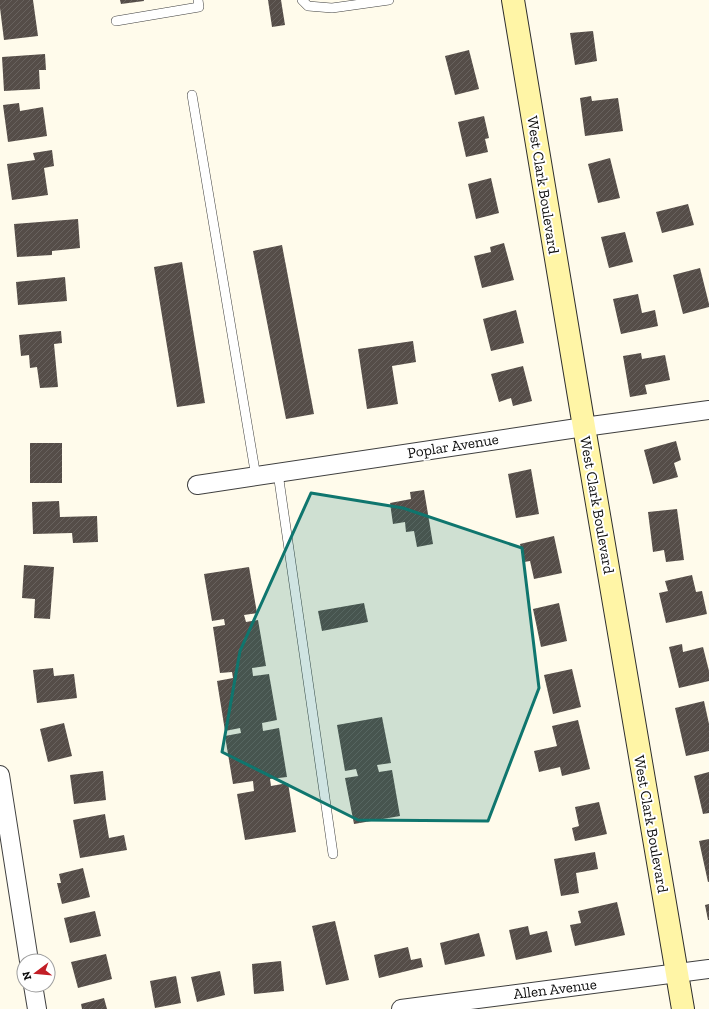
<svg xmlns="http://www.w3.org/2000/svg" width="709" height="1009" viewBox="0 0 709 1009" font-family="'Zilla Slab',serif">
  <defs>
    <pattern id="building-hatch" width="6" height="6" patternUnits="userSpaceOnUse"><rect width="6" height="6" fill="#554d48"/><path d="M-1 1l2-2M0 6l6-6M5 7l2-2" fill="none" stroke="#68625e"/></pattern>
  </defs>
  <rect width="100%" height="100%" fill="#fffbeb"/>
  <g fill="url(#building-hatch)">
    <polygon points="0,0 33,0 38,36 4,40 0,8"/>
    <polygon points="120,0 144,0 144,1 121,4"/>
    <polygon points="268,0 281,0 285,25 272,27"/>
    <polygon points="593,31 597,61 575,65 570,33"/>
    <polygon points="469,50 479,89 455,95 445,56"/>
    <polygon points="45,54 46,70 39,70 40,89 4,91 2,57"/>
    <polygon points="591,96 592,101 618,98 623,131 585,136 580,98"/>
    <polygon points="19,103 20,111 43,107 47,136 8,142 3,105"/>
    <polygon points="484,116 489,138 485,139 488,152 466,157 458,122"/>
    <polygon points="52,150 54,166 44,168 48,195 12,200 7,164 35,160 33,153"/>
    <polygon points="610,158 620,198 598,203 588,164"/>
    <polygon points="491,178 499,213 476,219 468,184"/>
    <polygon points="688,204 694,225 662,233 656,212"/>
    <polygon points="78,219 80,248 52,251 52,255 17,257 14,224"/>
    <polygon points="625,232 633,262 609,268 601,237"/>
    <polygon points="504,243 514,280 482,288 474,256 491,252 490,247"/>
    <polygon points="282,245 314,414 286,419 253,251"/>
    <polygon points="182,262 205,403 177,407 154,267"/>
    <polygon points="700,268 709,304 709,307 683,314 673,275"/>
    <polygon points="65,277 67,301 18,305 16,282"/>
    <polygon points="638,294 642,313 655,310 658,326 621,334 613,299"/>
    <polygon points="516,310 524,343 491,351 483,319"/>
    <polygon points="61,331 62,343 54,344 58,387 40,388 37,367 30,368 29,355 21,356 19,335"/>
    <polygon points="413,341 416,362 392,366 398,404 367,409 358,349"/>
    <polygon points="641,353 642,359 665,355 670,380 645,385 647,394 630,397 623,356"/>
    <polygon points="523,366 532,401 513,406 511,398 499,402 491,374"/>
    <polygon points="676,441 681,460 674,463 678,477 653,484 644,450"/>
    <rect x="30" y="443" width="32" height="40"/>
    <polygon points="531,469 539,514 516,518 508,474"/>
    <polygon points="424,490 433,544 417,547 414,531 406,532 405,522 393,524 390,503 411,499 410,492"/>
    <polygon points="59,501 60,517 97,516 98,542 73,543 72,533 33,534 32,502"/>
    <polygon points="677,509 684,560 666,562 664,550 653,552 648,512"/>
    <polygon points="554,536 562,573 534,579 530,561 524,562 520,544"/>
    <polygon points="24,565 54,567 50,619 34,618 35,599 22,598"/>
    <polygon points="249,567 257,613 244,615 246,622 258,620 266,666 252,668 253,676 269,674 277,720 262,723 263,731 279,728 287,777 270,779 271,786 288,783 296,832 245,840 237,794 254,791 253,781 233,784 225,736 241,733 240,728 225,731 217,681 233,678 232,672 220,673 213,627 225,625 224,619 212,621 204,574"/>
    <polygon points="692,575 696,592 702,591 707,614 666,623 659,593 668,591 665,581"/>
    <polygon points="364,603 368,622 322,631 318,611"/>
    <polygon points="559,603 567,641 541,647 533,609"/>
    <polygon points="682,644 683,652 703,647 709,671 709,681 679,688 669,647"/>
    <polygon points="53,668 54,676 74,674 77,698 37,703 33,670"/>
    <polygon points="572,669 581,707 553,714 544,675"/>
    <polygon points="704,701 709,724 709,751 686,756 675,708"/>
    <polygon points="382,717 391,763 377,765 379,772 392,770 400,816 354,824 345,778 358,776 356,769 345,771 337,725"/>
    <polygon points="578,720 590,769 562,776 560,767 539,772 534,751 557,746 552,726"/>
    <polygon points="64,723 72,756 48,762 40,729"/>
    <polygon points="103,771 106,800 74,804 70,775"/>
    <polygon points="709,772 709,813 703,814 694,776"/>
    <polygon points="599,802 607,834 575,841 572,828 579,826 575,807"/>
    <polygon points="105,814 109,838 124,835 127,850 80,858 73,820"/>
    <polygon points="709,839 709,882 708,882 699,841"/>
    <polygon points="595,852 598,869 576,873 579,893 561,896 554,859"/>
    <polygon points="83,868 90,897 62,904 57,883 61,883 59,874"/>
    <polygon points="617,902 625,935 575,946 570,925 581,923 578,911"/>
    <polygon points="709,904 709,920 708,920 705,905"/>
    <polygon points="95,911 101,936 70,943 64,918"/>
    <polygon points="335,921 349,980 326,985 312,926"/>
    <polygon points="528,926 530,935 547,931 552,952 516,960 509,930"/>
    <polygon points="479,933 485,956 445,965 440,943"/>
    <polygon points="408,947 411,960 421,958 423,967 379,978 374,955"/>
    <polygon points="106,954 112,979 78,988 71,962"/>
    <polygon points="281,961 284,991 254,994 252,964"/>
    <polygon points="220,971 225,995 197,1002 191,977"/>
    <polygon points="176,976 181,1003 155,1008 150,981"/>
    <polygon points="104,998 107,1009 82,1009 81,1004"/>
  </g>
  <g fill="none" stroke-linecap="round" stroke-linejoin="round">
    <g stroke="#3f3f3f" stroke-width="10">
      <g id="lane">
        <polyline points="302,0 308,6 332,8 389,0"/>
        <polyline points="116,21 199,7 198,0"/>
        <polyline points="192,95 256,477"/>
        <polyline points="278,473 333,854"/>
      </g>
    </g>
    <g stroke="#3f3f3f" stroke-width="20">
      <g id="street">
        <polyline points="197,485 584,427 709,410"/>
        <polyline points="0,775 29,961"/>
        <polyline points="33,985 37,1009"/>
        <polyline points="401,1009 709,969"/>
      </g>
    </g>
    <g stroke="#2e2e2e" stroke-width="24">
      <polyline id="secondary" points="513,0 584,427 683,1009"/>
    </g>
    <use href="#lane" stroke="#fff" stroke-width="9"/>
    <use href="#street" stroke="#fff" stroke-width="18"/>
    <use href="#secondary" stroke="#fff5a6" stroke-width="22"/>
  </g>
  <path fill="#0f766e" fill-opacity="0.2" stroke="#0f766e" stroke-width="3" stroke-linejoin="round" d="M311,493L403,508L522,548L539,688L488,821L358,820L222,752L240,651Z"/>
  <g text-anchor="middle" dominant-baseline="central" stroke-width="4" stroke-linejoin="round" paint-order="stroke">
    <g font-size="15" fill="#0c0c0c" stroke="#fff">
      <text transform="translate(543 185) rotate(81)">West Clark Boulevard</text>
      <text transform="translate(453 446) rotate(-9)">Poplar Avenue</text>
      <text transform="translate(597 505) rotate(80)">West Clark Boulevard</text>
      <text transform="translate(651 824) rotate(80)">West Clark Boulevard</text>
      <text transform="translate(555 989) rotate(-7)">Allen Avenue</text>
    </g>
  </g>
  <g transform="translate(36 973) rotate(254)"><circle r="19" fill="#ffffff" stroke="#9e9e9e"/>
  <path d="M0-3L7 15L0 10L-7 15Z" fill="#c21e26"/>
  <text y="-6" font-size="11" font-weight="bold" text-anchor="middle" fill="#0c0c0c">N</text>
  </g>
</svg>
